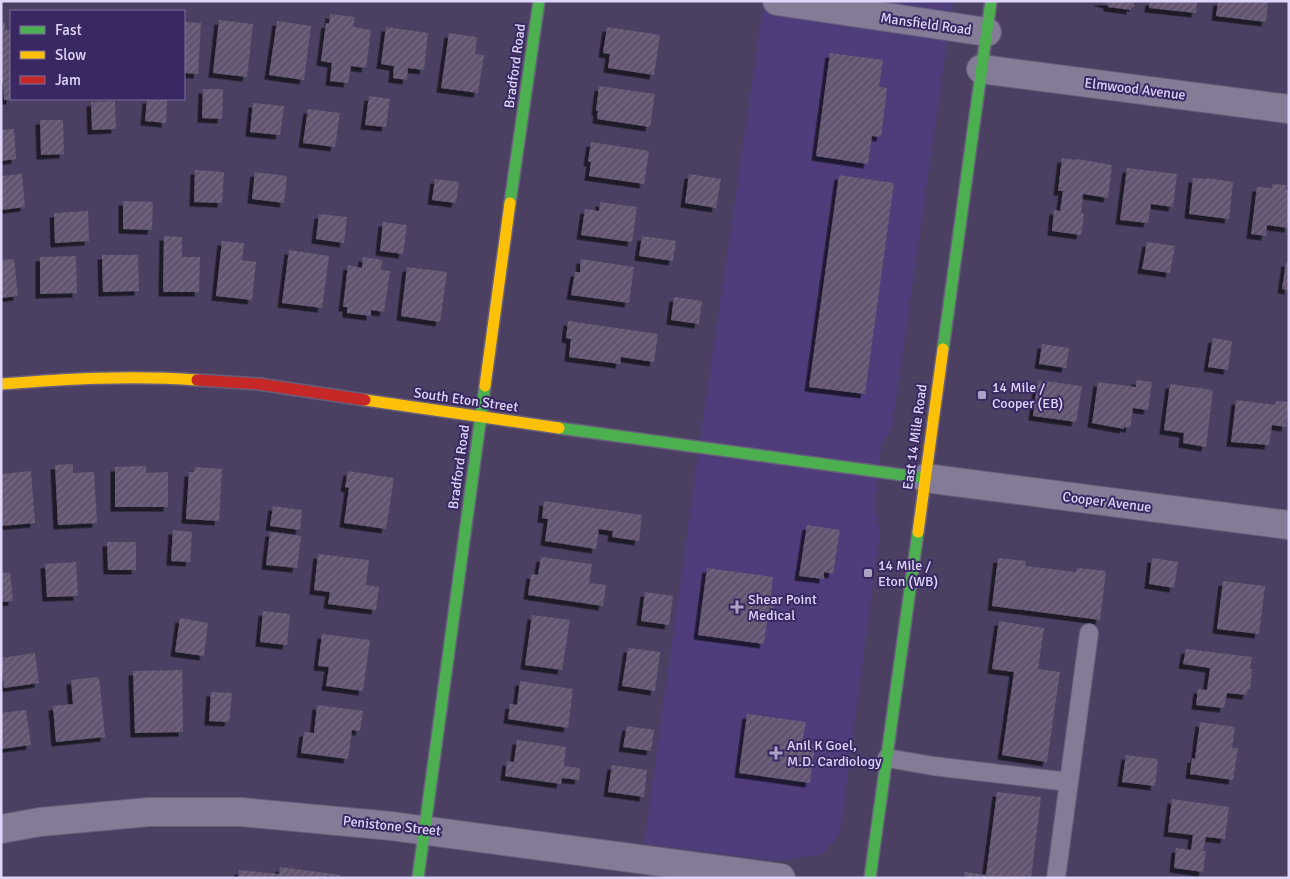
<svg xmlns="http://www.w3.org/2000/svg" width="1290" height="879" viewBox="0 0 1290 879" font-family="Signika,sans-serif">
  <defs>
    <pattern id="building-hatch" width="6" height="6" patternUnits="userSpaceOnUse" patternTransform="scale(1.25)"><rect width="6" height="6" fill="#625470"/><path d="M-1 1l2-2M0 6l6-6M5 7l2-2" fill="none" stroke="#786c85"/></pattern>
    <filter id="shadow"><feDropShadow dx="-4.5" dy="4.5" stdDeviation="0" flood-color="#0009"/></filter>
  </defs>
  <rect width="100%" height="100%" fill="#4b4061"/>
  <polygon fill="#4e3c7b" points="764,1 953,1 892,428 881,445 875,506 880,532 840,833 823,854 778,861 644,844 701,433"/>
  <g fill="url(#building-hatch)" filter="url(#shadow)">
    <polygon points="1097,1 1134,1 1134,7 1131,7 1131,10 1108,7 1108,4"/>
    <polygon points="1150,1 1197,1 1196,13 1149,8"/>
    <polygon points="1218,1 1268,1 1266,22 1216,16"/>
    <polygon points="330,14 355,17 353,27 371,30 366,68 351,66 348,83 330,81 332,63 321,61 326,23 329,24"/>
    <polygon points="219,20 253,24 247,77 213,73"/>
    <polygon points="277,21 311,26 304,80 269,75"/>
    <polygon points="1,22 5,22 5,30 11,30 11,100 4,100 3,83 1,83"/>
    <polygon points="184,22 201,23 198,74 184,73"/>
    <polygon points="386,27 428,33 424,70 408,68 407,80 393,78 394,66 381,64"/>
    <polygon points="607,27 660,35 654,75 608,68 610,54 603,53"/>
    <polygon points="449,33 477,37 475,54 484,55 478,93 441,88"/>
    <polygon points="830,53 883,60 879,87 887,88 881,137 872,136 868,164 816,156"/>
    <polygon points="599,86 655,94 650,127 597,119 598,111 596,111"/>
    <polygon points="203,89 223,89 222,119 202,118"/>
    <polygon points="369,96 390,99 386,127 365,125"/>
    <polygon points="147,99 167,99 166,123 145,121"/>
    <polygon points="115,101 116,129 92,130 91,102"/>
    <polygon points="253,103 284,106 280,135 250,132"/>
    <polygon points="308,109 340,113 335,147 303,143"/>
    <polygon points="40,120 63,120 64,154 41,155"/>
    <polygon points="14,129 16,159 1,161 1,130"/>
    <polygon points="591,142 649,151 644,184 589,176 591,162 588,161"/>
    <polygon points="1062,158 1077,160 1077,159 1112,165 1108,198 1083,194 1081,213 1084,214 1081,235 1052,231 1054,210 1060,211 1063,191 1058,191"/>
    <polygon points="1127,168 1177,174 1173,207 1151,204 1148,223 1120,220"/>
    <polygon points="195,170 224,172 222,203 194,202"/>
    <polygon points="255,172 287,176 284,203 252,199"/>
    <polygon points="22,174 25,207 1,210 1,176"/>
    <polygon points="689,174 721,179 716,208 685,203"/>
    <polygon points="839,175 894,183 865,394 809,387"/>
    <polygon points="1193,178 1207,179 1207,178 1233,182 1229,219 1189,214"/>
    <polygon points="435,179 459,182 456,203 432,200"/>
    <polygon points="1272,184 1286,185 1286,190 1289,191 1289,228 1267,225 1266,236 1251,234 1257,187 1272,188"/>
    <polygon points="123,201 153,202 152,230 123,229"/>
    <polygon points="600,202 637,207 632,242 581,235 585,209 599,211"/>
    <polygon points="88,211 89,241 55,243 54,213"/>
    <polygon points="319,214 347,217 344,243 316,239"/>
    <polygon points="383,222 407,225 403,254 380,251"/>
    <polygon points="164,236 182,237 182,257 200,257 199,292 163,292"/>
    <polygon points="642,236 676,241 673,261 639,256"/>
    <polygon points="222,241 244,243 242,260 256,262 252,300 216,296"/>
    <polygon points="1147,242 1175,246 1170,273 1142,269"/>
    <polygon points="289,250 329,256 322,308 282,303"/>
    <polygon points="102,255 138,255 139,291 103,292"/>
    <polygon points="76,256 77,293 40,294 40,257"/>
    <polygon points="363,257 382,260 381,270 390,271 384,312 371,310 371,316 347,313 347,307 343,307 348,265 362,268"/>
    <polygon points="14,259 18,296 1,298 1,260"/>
    <polygon points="581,259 634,267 629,303 571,295 575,272 580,272"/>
    <polygon points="1286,262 1289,262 1289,290 1282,289"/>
    <polygon points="407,267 447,272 440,322 401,316"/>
    <polygon points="674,297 702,301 699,324 671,320"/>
    <polygon points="568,321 658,334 654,362 621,357 620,364 569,357 571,339 566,338"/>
    <polygon points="1213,338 1232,341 1228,370 1208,367"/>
    <polygon points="1042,344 1069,348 1066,368 1039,364"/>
    <polygon points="1038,380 1082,386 1076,422 1033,416"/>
    <polygon points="1136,380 1152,382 1148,410 1133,408 1130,428 1124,427 1124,429 1092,423 1098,382 1136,387"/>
    <polygon points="1170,384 1213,390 1206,447 1183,443 1184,433 1164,430"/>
    <polygon points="1236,400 1275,405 1276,401 1289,402 1286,427 1272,425 1269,445 1231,442"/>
    <polygon points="73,464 73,473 94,472 97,523 58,525 55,465"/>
    <polygon points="146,466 146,473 168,472 168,507 115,507 115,467"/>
    <polygon points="195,467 222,469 219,521 186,519 189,472 194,472"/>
    <polygon points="31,471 35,523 1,526 1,474"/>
    <polygon points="348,471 394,478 386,529 344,523 349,488 345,487"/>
    <polygon points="544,501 642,515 639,541 612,537 613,531 599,529 596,549 545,541 548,519 542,518"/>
    <polygon points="273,506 302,510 300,530 270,526"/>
    <polygon points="807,525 840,530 833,574 824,572 824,579 799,576"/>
    <polygon points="173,530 192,532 190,562 171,561"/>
    <polygon points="270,532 301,536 297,568 266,565"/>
    <polygon points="107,542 136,542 136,570 108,570"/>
    <polygon points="318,554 369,560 366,585 379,587 376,610 328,604 330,592 314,590"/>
    <polygon points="541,557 592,564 589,583 606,585 603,606 528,595 531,574 538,575"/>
    <polygon points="998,558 1026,561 1025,566 1051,569 1076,572 1077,568 1106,571 1100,620 992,606"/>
    <polygon points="1152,558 1178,562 1174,588 1149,584"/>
    <polygon points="76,562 78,596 47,597 45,564"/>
    <polygon points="707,568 773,577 770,603 774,604 772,615 768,615 764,644 698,635"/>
    <polygon points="10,572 13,601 1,602 1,573"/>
    <polygon points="1223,581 1265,586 1259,634 1217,629"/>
    <polygon points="645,592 673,596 669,625 641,621"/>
    <polygon points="263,611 290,614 287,645 260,642"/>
    <polygon points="532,615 570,620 562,670 525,665"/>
    <polygon points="180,618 208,623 204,656 175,652"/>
    <polygon points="999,621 1044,628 1038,669 1060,672 1047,762 1002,755 1014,672 992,669"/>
    <polygon points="322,634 370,640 363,691 326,686 329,667 318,666"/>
    <polygon points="628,648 660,652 655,691 622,686"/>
    <polygon points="1186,649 1252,657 1250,669 1252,669 1250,689 1248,689 1247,695 1227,693 1224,708 1196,705 1198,689 1207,690 1210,668 1183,664"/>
    <polygon points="35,653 39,683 4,688 1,658"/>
    <polygon points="182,670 183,732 135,733 133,671"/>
    <polygon points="99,677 105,737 56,742 53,706 73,704 71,680"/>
    <polygon points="520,681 573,689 568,728 508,719 510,704 517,705"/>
    <polygon points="211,692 232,693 229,722 209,721"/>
    <polygon points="317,705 363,711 360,731 352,730 348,759 301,753 304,732 314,733"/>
    <polygon points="26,710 31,745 1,749 1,713"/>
    <polygon points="747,714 806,722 802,743 815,745 810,783 739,773"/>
    <polygon points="1200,722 1235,727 1232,748 1238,748 1233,780 1190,774 1192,758 1195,759"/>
    <polygon points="627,726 654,730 651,751 623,747"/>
    <polygon points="517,740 566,747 564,766 580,768 579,780 562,778 561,784 505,776 507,761 514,762"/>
    <polygon points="1126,755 1158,759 1155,786 1122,782"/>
    <polygon points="612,765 647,770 644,797 608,792"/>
    <polygon points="997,792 1041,797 1031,878 964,878 965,872 986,875"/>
    <polygon points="1172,799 1229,807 1225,839 1206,837 1203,851 1206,851 1203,872 1174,868 1176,848 1191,850 1193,835 1168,832"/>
    <polygon points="280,867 340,875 340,878 238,878 239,870 279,874"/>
  </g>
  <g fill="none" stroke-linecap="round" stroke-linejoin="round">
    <g stroke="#675e7b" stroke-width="20">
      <g id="lane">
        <polyline points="887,758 933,766 1069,782"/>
        <polyline points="1056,878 1089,633"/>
      </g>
    </g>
    <g stroke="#675e7b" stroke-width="30">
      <g id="street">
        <polyline points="777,1 987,32"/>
        <polyline points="981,69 1289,109"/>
        <polyline points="925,478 1289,525"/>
        <polyline points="1,829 40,822 149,812 241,812 391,826 781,878"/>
      </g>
    </g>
    <g stroke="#675e7b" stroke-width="14">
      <g id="fast">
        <polyline points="510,203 539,1"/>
        <polyline points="943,349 991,1"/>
        <polyline points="559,428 925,478"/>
        <polyline points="418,878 485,386"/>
        <polyline points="870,878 918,532"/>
      </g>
    </g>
    <g stroke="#675e7b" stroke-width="14">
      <g id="slow">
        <path d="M1,384C66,379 132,375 197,380"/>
        <polyline points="485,386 510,203"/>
        <polyline points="365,400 559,428"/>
        <polyline points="918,532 943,349"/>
      </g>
    </g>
    <g stroke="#675e7b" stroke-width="14">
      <polyline id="jam" points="197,380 259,384 365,400"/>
    </g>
    <use href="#lane" stroke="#847c97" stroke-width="18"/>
    <use href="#street" stroke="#847c97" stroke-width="28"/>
    <use href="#fast" stroke="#4caf50" stroke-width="11"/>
    <use href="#slow" stroke="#ffc107" stroke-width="11"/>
    <use href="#jam" stroke="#c62828" stroke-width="11"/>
  </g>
  <g fill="#aba2c5" stroke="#3a2863" stroke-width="2">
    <rect x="977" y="390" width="10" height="10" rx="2.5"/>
    <rect x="863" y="568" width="10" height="10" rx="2.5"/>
    <path d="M734.5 599.5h5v5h5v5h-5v5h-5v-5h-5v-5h5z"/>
    <path d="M773.5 745.5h5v5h5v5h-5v5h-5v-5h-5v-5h5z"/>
  </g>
  <g text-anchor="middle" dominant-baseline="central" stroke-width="4" stroke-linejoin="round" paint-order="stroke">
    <g font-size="14" fill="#dfd7fb" stroke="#3a2863">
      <text transform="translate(926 24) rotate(8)">Mansfield Road</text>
      <text transform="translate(515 66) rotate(-82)">Bradford Road</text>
      <text transform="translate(1135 89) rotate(7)">Elmwood Avenue</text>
      <text transform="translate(466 400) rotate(8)">South Eton Street</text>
      <text transform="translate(915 437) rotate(-82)">East 14 Mile Road</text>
      <text transform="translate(459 467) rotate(-82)">Bradford Road</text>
      <text transform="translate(1107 502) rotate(7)">Cooper Avenue</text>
      <text transform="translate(392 826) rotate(6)">Penistone Street</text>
    </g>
    <g font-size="14" fill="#dfd7fb" stroke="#3a2863" text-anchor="start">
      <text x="992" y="387">14 Mile /<tspan x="992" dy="16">Cooper (EB)</tspan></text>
      <text x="878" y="565">14 Mile /<tspan x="878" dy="16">Eton (WB)</tspan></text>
      <text x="748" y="599">Shear Point<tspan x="748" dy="16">Medical</tspan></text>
      <text x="787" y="745">Anil K Goel,<tspan x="787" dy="16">M.D. Cardiology</tspan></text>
    </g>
  </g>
  <rect width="1290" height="879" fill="none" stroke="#dfd7fb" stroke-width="5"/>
  <rect x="10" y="10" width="175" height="90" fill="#3a2863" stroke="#7c6ea0"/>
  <rect x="20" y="26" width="25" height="8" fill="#4caf50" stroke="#7c6ea0"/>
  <text x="55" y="35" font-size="15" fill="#dfd7fb">Fast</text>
  <rect x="20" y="51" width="25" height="8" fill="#ffc107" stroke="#7c6ea0"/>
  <text x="55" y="60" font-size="15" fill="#dfd7fb">Slow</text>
  <rect x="20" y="76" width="25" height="8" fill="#c62828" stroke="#7c6ea0"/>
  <text x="55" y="85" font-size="15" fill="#dfd7fb">Jam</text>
</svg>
